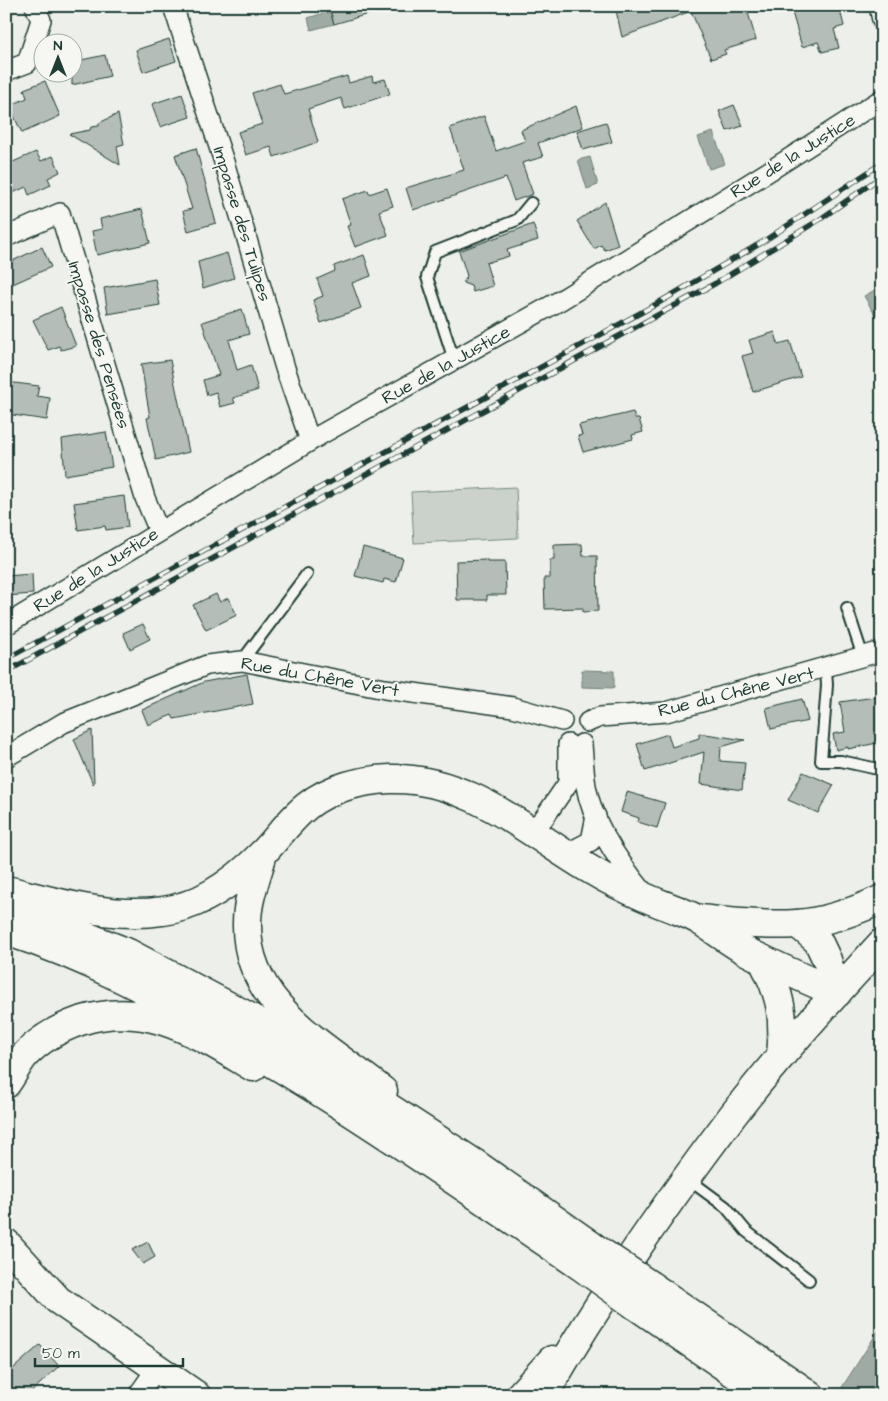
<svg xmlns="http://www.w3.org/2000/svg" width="888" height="1401" viewBox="0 0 888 1401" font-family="'Architects Daughter',sans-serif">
  <rect width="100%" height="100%" fill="#edefea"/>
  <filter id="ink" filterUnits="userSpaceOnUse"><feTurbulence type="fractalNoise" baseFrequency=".02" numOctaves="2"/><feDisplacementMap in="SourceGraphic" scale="10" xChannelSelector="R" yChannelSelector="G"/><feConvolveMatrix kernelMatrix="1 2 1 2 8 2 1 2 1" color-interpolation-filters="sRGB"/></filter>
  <g filter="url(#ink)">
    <polygon fill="#cbd2cc" stroke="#758880" points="516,487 518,538 414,543 411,492"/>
    <g fill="#9faaa4" stroke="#6c7e77">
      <polygon points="330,11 334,24 311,30 308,18"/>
      <polygon points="713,132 725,164 709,169 698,137"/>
      <polygon points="590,157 598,185 587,189 578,160"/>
      <polygon points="882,286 882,312 875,315 864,296"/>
      <polygon points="582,670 614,671 614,688 582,687"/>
      <polygon points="882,1325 882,1395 837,1395"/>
    </g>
    <g fill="#b4bdb8" stroke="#1f3d34">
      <polygon points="329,6 378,6 379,11 334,24"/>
      <polygon points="615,6 746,6 756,40 724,50 726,54 711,59 691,11 622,37"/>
      <polygon points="824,6 839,6 844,26 834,29 839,48 822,52 818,42 802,47 792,12"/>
      <polygon points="169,39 176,61 143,72 136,50"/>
      <polygon points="105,55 110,76 72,85 72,62"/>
      <polygon points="347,76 349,83 372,76 373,82 385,79 390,94 345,109 341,98 308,109 318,142 274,157 271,147 246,155 238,132 262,124 252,93 280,84 284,94"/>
      <polygon points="45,81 60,116 22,133 9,106 27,98 24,89"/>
      <polygon points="182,94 190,117 160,127 152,104"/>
      <polygon points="734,105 743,126 727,131 719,111"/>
      <polygon points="576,106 583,127 538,143 543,157 522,163 533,194 514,201 506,178 413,210 406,188 464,170 450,128 484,116 496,151 525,141 521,130"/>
      <polygon points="118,114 124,144 117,146 120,165 69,134 90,130 91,127 99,126 99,123"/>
      <polygon points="606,122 612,142 583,150 577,131"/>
      <polygon points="196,148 216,223 188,231 183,211 192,209 175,155"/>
      <polygon points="36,152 41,161 53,156 60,172 48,178 51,185 29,195 26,187 6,196 6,165"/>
      <polygon points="387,188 393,206 379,211 388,235 355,247 347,226 351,225 342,199 368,190 369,194"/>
      <polygon points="605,202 618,245 605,250 601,245 594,249 577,221"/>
      <polygon points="142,209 150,243 97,255 92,231 102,229 100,219"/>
      <polygon points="533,224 538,240 507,250 509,256 486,263 493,286 473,292 471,286 463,283 467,276 459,251"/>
      <polygon points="42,247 51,267 6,287 6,264"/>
      <polygon points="227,253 234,278 203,288 198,262"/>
      <polygon points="364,255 371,276 352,283 361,308 321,323 313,300 323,296 317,279 335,271 334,266"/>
      <polygon points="155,279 160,305 108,314 104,288"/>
      <polygon points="61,307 76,346 61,350 59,346 48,350 33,320"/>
      <polygon points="242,309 249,334 229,340 237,370 251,365 258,390 233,398 235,403 220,407 216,392 207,395 203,380 219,375 202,322"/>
      <polygon points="775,332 778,344 790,341 801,377 753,392 742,356 753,353 749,340"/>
      <polygon points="170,360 189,452 156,460 147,418 150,417 141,364"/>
      <polygon points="6,382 39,386 37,396 50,398 47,420 6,414"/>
      <polygon points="633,412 635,419 639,419 643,432 632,435 633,439 583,452 578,436 582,435 579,425"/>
      <polygon points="106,432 112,467 65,475 62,439"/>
      <polygon points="124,496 128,527 106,530 105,526 78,530 74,503"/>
      <polygon points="582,544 583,556 597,556 598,611 583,612 583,608 545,609 544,578 550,578 550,560 554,560 554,545"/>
      <polygon points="363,547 403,558 396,582 384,579 383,583 355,576"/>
      <polygon points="487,560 487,562 505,562 506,595 487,595 487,600 457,600 456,561"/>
      <polygon points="32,574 33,594 6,596 6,576"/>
      <polygon points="216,594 220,602 228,598 237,615 206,630 193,605"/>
      <polygon points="143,624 150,639 130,649 123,633"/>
      <polygon points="247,674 253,704 174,719 172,715 148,725 142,710 204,682"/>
      <polygon points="882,696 882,742 848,749 848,747 836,750 833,734 845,732 840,702"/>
      <polygon points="802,699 808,721 771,729 766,708"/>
      <polygon points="92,730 94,783 93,784 74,739"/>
      <polygon points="699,733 745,740 721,747 720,761 745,763 742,790 701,784 704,752 645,771 637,744 668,734 672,747 699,738"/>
      <polygon points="803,772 834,785 818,813 788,800"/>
      <polygon points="627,792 665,803 657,828 638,822 639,818 621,812"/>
      <polygon points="148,1242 155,1257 143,1264 132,1250"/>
      <polygon points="40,1345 59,1366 28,1395 6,1395 6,1375"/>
    </g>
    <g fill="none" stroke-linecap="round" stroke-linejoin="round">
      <g stroke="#1f3d34" stroke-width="14">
        <g id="lane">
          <polyline points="454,360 427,277 435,252 517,220 531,203"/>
          <polyline points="847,608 863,657"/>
          <polyline points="242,661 307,574"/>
          <polyline points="826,669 827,685 821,761 841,761 882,770"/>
          <polyline points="688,1179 726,1207 746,1231 809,1280"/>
        </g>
      </g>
      <g stroke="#1f3d34" stroke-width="22">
        <g id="street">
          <polyline points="173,6 225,165 285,368 310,441"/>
          <polyline points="879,6 882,20"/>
          <polyline points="6,71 27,63 41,20 35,6"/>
          <polyline points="6,237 60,213 145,498 159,531"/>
          <polyline points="6,625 320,435 561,300 771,170 882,99"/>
          <polyline points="588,722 600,717 666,712 882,651"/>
          <path d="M582,744C583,758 584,772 586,786C593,826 620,864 645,894"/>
          <polyline points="6,757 63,723 207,665 242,661 385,689 513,707 562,721"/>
          <polyline points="531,832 544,818 568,783 568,744"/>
          <polyline points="566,854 591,841 596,816"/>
          <polyline points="138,1395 157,1368"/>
        </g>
      </g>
      <g stroke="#1f3d34" stroke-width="31">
        <g id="secondary">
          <path d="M263,853C257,876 247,899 247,923C245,1006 327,1046 383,1091"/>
          <path d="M6,890C57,902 110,919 163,911C202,906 235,881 262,854C278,838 289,820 307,806C329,788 362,780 390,779C467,776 528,833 591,870C609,881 630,891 649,899C665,906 682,911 697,919C714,929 730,943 748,952C777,967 807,980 837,993"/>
          <path d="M700,919C732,923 765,926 797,924C825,922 856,911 882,899"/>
          <polyline points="798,924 818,941 827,960 837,993"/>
          <path d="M762,959C781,994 785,1016 781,1056"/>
          <path d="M6,1084C13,1075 18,1063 25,1055C40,1039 60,1028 80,1021C147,999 197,1034 253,1067"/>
          <polyline points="6,1243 58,1300 196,1395"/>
          <polyline points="520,1395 552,1360"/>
          <path d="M544,1395C600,1298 665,1205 733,1115C779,1055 831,999 882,943"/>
        </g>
      </g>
      <g stroke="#1f3d34" stroke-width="31">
        <g id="primary">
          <polyline points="6,904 128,953 251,1018 474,1163 592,1246"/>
          <path d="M6,931C87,957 161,997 234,1040C353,1109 465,1188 579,1265"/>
          <polyline points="650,1285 810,1395"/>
          <polyline points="635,1305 766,1395"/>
        </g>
      </g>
      <use href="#lane" stroke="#f6f6f2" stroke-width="10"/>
      <use href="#street" stroke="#f6f6f2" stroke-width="19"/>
      <use href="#secondary" stroke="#f6f6f2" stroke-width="28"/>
      <use href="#primary" stroke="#f6f6f2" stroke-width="28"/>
      <g stroke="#1f3d34" stroke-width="5.5">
        <g id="rail">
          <polyline points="6,659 653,306 761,243 882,163"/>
          <polyline points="6,672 716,283 819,220 882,176"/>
        </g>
      </g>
      <use href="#rail" stroke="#f6f6f2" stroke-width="4" stroke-dasharray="11" stroke-linecap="butt"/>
      <g stroke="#1f3d34" stroke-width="31" stroke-linecap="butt">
        <g id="primary-bridge">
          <polyline points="592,1246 650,1285"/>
          <polyline points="579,1265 635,1305"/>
        </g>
      </g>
      <use href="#primary-bridge" stroke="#f6f6f2" stroke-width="28"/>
    </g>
  </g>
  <g text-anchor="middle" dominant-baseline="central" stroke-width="4" stroke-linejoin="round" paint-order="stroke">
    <g font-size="18" fill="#1f3d34" stroke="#f6f6f2">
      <text transform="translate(793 156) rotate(-32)">Rue de la Justice</text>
      <text transform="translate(242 224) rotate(73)">Impasse des Tulipes</text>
      <text transform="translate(99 345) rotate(73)">Impasse des Pensées</text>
      <text transform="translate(446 365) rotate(-29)">Rue de la Justice</text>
      <text transform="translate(96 570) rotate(-32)">Rue de la Justice</text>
      <text transform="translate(320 677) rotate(10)">Rue du Chêne Vert</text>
      <text transform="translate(736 692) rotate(-14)">Rue du Chêne Vert</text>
    </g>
  </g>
  <rect width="888" height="1401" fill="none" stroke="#f6f6f2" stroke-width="25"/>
  <rect x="12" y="12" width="863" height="1376" fill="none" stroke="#1f3d34" stroke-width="2" filter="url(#ink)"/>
  <g transform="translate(58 58)"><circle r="24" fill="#f6f6f2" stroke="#a0aca6"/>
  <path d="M0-4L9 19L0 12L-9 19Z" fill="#1f3d34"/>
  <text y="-8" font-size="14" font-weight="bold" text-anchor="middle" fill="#1f3d34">N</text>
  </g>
  <path d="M35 1358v8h148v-8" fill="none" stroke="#1f3d34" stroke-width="2.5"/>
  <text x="42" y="1358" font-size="15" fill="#1f3d34" stroke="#f6f6f2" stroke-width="4" paint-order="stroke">50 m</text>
</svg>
